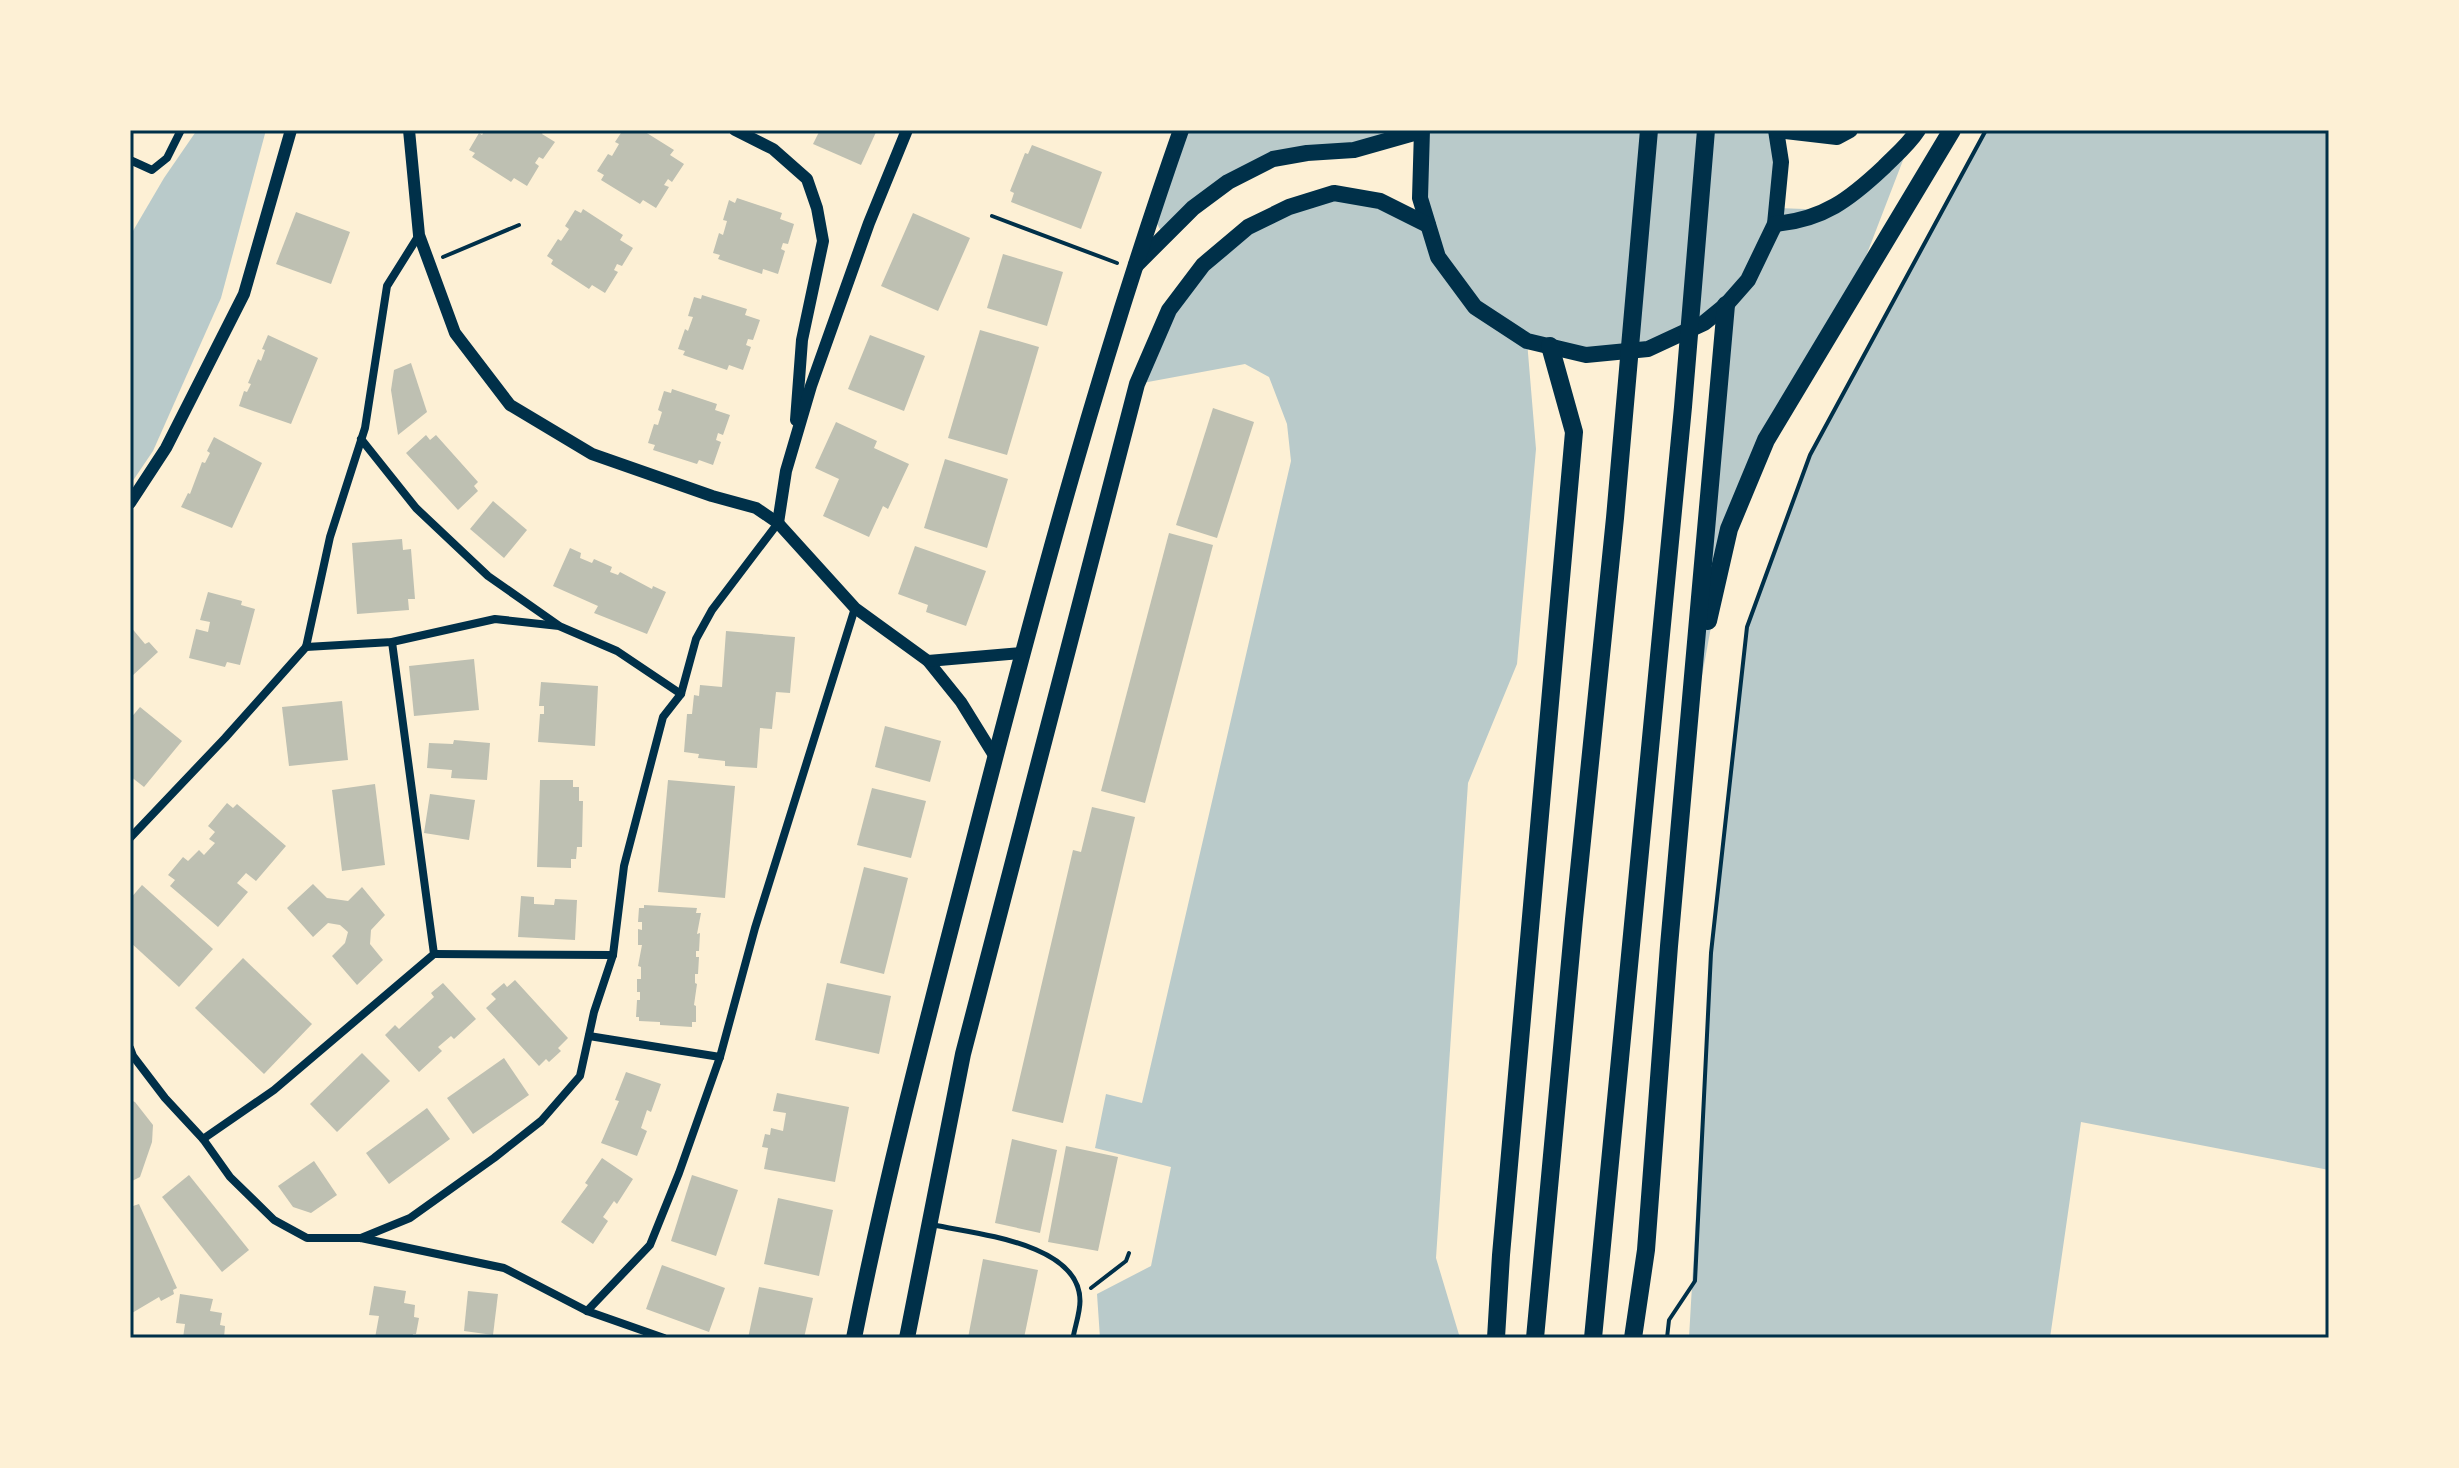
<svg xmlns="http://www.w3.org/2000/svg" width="2459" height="1468" viewBox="0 0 2459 1468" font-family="'Noto Serif',serif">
  <rect width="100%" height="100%" fill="#fdf0d5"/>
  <g fill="#b9caca">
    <polygon points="197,130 266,130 221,298 153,451 130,485 130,236 164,178"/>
    <path d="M1178,130H1774L1777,208L1830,210L1910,142L1843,316L1766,440L1729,529L1686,763L1726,305C1687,337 1639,357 1588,355C1568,355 1546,346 1527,341L1536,449L1517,664L1468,783L1436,1258L1460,1338H1100L1097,1294L1151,1266L1171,1167L1095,1148L1106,1094L1142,1103L1291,461L1287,424L1269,377L1245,364L1137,384L1203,265L1248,227L1334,193L1414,218L1420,192L1421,132L1273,159L1164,236L1148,208Z"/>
    <polygon points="1986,130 2329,130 2329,1170 2081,1122 2050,1338 1689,1338 1711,953 1747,627 1810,455"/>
  </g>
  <g fill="#bec0b2">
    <polygon points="485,130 544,130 542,134 555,142 543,159 539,157 535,163 539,166 527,186 514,178 511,182 472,157 475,153 469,150 479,133 482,135"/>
    <polygon points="623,130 642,130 674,150 670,155 684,164 672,182 668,179 664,185 669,187 656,208 643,200 640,204 601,180 604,175 597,171 608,154 612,156 619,144 615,142"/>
    <polygon points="820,130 877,130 861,165 813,144"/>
    <polygon points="1032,145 1102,172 1081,229 1011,202 1014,193 1010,191 1025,153 1028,154"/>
    <polygon points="737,198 782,213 780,219 794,224 788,244 783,243 781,249 785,251 778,274 763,269 762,274 718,259 720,255 713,253 719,233 723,235 727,221 723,220 729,200 735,203"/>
    <polygon points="583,209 623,235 620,240 633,248 622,266 617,264 614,270 618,272 605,293 592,285 589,289 551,264 553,260 547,256 558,239 561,241 569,229 565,226 575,210 581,213"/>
    <polygon points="296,212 350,232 331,284 276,264"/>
    <polygon points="913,213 970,238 938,311 881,286"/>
    <polygon points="1003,254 1063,272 1047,326 987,308"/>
    <polygon points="702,295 747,309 745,315 760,320 753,340 748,339 746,345 751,347 743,370 729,365 727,370 683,355 685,351 678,349 685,329 688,331 693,317 688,316 694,297 701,299"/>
    <polygon points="980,330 1039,347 1007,455 948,438"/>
    <polygon points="268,335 318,358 291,424 239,406 244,391 247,392 251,384 248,383 258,359 261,361 265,350 262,349"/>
    <polygon points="870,335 925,356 904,411 848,389"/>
    <polygon points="411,363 427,412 398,435 391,390 394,370"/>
    <polygon points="672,389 717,404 715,410 730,415 723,435 718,433 716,440 721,442 713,465 699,460 697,464 653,450 655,445 648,443 654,424 658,425 662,412 658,410 664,391 671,393"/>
    <polygon points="1213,408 1254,422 1217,538 1176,525"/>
    <polygon points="836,422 877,441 874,448 909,464 888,509 883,506 869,537 823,516 839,479 815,468"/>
    <polygon points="426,435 430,440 436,435 478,482 474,486 478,491 458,510 406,453"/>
    <polygon points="214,437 262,463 232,528 181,507 188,493 190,494 202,462 205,463 210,453 207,451"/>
    <polygon points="945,459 1008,479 987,548 924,528"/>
    <polygon points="493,501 527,530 504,558 470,529"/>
    <polygon points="1169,533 1213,545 1145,803 1101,791"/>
    <polygon points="402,539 403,550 411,549 415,599 408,599 409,610 357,614 352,543"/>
    <polygon points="915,546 986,571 966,626 926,612 928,605 898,594"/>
    <polygon points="570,548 581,553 580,558 592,563 594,559 612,567 610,572 618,575 620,572 652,589 653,586 666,592 647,634 594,613 598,606 553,586"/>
    <polygon points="208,592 242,601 241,605 255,609 240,665 227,662 225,667 189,658 196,629 208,632 210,622 200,620"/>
    <polygon points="130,626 145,644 149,642 158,652 131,677"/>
    <polygon points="726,631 795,637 790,693 776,692 772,729 760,728 757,768 725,766 725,761 698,758 699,754 684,752 687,714 692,714 694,695 699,696 700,685 722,687"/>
    <polygon points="474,659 479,710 414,716 409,666"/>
    <polygon points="541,682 598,686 595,746 538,742 540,714 544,714 544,706 539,706"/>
    <polygon points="342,701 348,760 289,766 282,707"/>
    <polygon points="140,707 182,741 144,787 130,776 130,719"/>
    <polygon points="885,726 941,741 930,782 875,767"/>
    <polygon points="454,740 490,743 487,780 451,778 452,770 427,768 429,743 453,744"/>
    <polygon points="540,780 573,780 573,787 579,787 579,801 583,801 582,847 577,847 576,859 571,859 571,868 537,867"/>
    <polygon points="668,780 735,786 725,898 658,892"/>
    <polygon points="375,784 385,865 342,871 332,790"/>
    <polygon points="872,788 926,801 911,858 857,845"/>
    <polygon points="430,794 475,800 469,840 424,833"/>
    <polygon points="227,803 233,808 237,804 286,846 256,881 246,873 237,883 248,892 218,927 170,886 175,880 168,875 183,857 188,861 199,850 204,855 215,843 209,839 215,832 208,826"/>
    <polygon points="1092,807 1135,817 1063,1123 1012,1111 1073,850 1081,852"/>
    <polygon points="864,867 908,878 884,974 840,963"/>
    <polygon points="313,884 327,898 348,901 362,887 385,915 371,930 370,944 383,960 357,985 332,956 345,943 348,932 340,925 328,923 313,937 287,908"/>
    <polygon points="142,885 213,949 179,987 130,942 130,899"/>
    <polygon points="521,896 534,897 534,904 554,905 555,899 577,900 575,940 518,937"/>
    <polygon points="644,905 697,908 696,913 701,913 697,934 700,933 699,951 696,951 696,957 699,957 698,974 695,974 695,983 697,984 694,1005 696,1006 696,1022 692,1022 692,1027 660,1025 660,1022 639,1021 639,1017 636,1017 637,1000 640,1000 640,992 637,992 637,979 641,979 641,967 638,966 642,945 638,945 638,929 642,930 642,922 638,922 639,908 644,908"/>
    <polygon points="243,958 312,1024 264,1074 195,1008"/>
    <polygon points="515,980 568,1038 558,1048 561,1051 549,1062 546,1059 539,1066 486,1008 496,999 491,994 504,983 507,987"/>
    <polygon points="443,983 476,1019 454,1039 451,1036 438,1047 442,1051 419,1072 385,1035 395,1025 399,1029 434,997 431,993"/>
    <polygon points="827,983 891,996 879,1054 815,1040"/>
    <polygon points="362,1053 390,1081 337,1132 310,1104"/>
    <polygon points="504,1058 529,1095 473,1134 447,1098"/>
    <polygon points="626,1072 661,1084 651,1112 647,1110 641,1128 647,1131 637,1156 601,1143 619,1101 615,1100"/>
    <polygon points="777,1093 849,1107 835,1182 764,1169 768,1148 762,1147 765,1134 770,1135 771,1128 783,1131 786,1113 773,1111"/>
    <polygon points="130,1100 135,1102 153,1125 152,1142 140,1177 130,1182"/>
    <polygon points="427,1108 450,1139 389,1184 366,1153"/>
    <polygon points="1012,1139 1057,1150 1040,1233 995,1223"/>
    <polygon points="1066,1146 1118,1157 1098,1251 1048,1242"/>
    <polygon points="602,1158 633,1179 617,1204 614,1201 603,1217 608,1221 593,1244 561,1222 588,1185 585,1183"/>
    <polygon points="314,1161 337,1195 311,1213 293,1207 278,1186"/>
    <polygon points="189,1175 249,1250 222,1272 162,1197"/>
    <polygon points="692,1175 738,1190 716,1256 671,1241"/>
    <polygon points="778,1198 833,1210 819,1276 764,1264"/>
    <polygon points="139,1204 177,1288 173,1290 174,1294 161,1301 159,1297 132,1313 130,1207"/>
    <polygon points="983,1259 1038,1270 1024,1338 968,1338"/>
    <polygon points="662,1265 725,1288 709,1332 646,1309"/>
    <polygon points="374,1286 406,1291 404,1303 415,1305 414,1317 419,1318 416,1334 413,1334 412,1338 375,1338 379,1316 369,1315"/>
    <polygon points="759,1287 813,1298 804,1338 748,1338"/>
    <polygon points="468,1291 498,1294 493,1335 464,1331"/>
    <polygon points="180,1294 213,1299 210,1311 222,1313 220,1325 225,1326 224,1338 183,1338 185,1324 176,1323"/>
  </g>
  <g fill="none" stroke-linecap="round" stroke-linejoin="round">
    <g stroke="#003049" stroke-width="4">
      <polyline points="992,216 1117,263"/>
      <polyline points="443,257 519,225"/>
      <polyline points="1091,1288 1126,1261 1129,1253"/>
      <polyline points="1667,1338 1669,1320 1695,1281 1711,953 1747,627 1810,455 1986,130"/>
    </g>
    <path stroke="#003049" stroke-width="5" d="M934,1225C976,1234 1080,1243 1080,1301C1080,1313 1075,1326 1073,1338"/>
    <g stroke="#003049" stroke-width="8">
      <polyline points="130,160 152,170 167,158 181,130"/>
      <polyline points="361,439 416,508 488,576 558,625"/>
      <polyline points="306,647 392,642 495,619 559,626 617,651 681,694"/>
      <polyline points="130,838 225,738 306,647 330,537 365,428 387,286 419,235"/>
      <polyline points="434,954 613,955"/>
      <polyline points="589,1036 720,1057"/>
      <polyline points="130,1048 133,1056 165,1098 203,1139 230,1177 274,1220 307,1238 361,1238 504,1268 587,1311 664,1338"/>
      <polyline points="203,1139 274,1090 434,954 392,642"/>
      <polyline points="361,1238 410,1218 494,1158 541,1121 580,1076 594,1012 613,955 624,866 663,717 681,694 696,639 712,610 778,523"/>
      <polyline points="587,1311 650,1245 679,1173 720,1057 755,928 855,608"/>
    </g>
    <g stroke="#003049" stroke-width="12">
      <polyline points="409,130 419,235 455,333 510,405 592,454 712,496 756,508 778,523 855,608 928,661 961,702 995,757"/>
      <polyline points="735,130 773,149 807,179 817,208 823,241 802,340 796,420"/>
      <polyline points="130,503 166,448 244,294 291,130"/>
      <polyline points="778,523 786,471 811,386 869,223 907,130"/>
      <polyline points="928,661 1022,653"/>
    </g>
    <g stroke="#003049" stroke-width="16">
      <polyline points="1422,130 1420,198 1438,257 1475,307 1527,341 1586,355 1648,349 1704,323 1726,305 1748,280 1775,224 1781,162 1776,130"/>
      <polyline points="1777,130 1837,137 1850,130"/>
      <path d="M1775,224C1823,220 1850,199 1884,167C1896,155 1909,144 1918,130"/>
      <polyline points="1136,265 1193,208 1228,182 1273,159 1307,153 1354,150 1421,131"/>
      <path d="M854,1338C888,1165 934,995 978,824C1038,591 1101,358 1181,130"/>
      <polyline points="907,1338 963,1054 1137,384 1169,310 1203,265 1248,227 1289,207 1334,193 1380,201 1428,225"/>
    </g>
    <g stroke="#003049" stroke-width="18">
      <polyline points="1708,621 1729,529 1766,440 1952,130"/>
      <polyline points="1496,1338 1501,1255 1574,432 1550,346"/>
      <polyline points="1535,1338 1574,919 1615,518 1649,130"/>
      <polyline points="1593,1338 1683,407 1706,130"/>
      <polyline points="1633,1338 1646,1250 1669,946 1726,305"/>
    </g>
  </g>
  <rect width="2459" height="1468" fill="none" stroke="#fdf0d5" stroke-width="264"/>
  <rect x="132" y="132" width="2195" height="1204" fill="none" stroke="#003049" stroke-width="3"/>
</svg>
